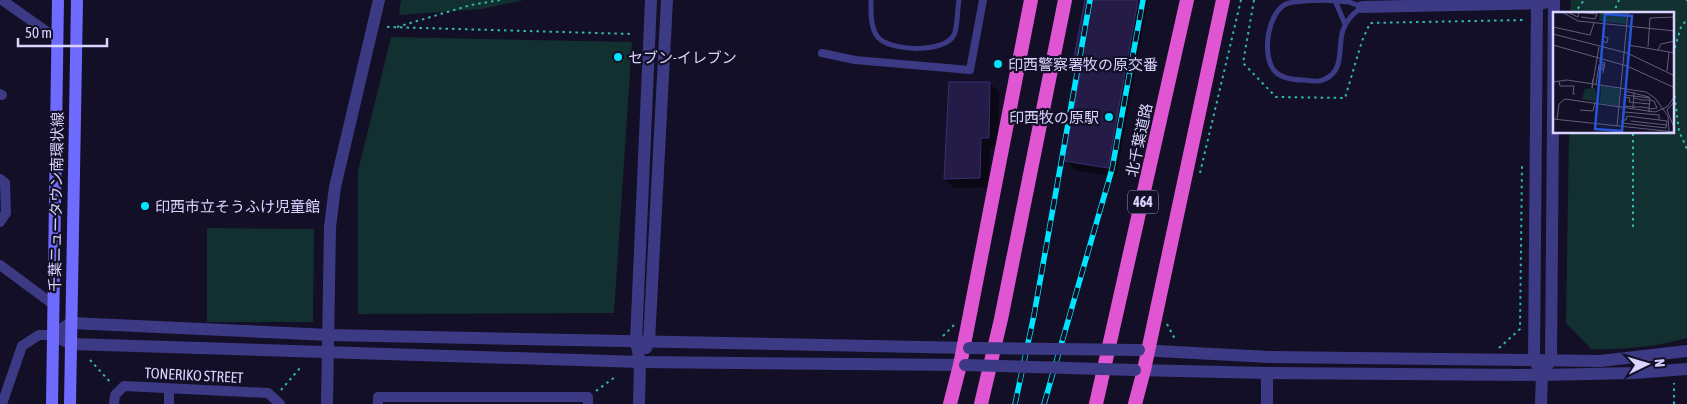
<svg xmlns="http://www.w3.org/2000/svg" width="1687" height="404" viewBox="0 0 1687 404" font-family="'Asap Condensed','Noto Sans JP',sans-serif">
  <rect width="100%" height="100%" fill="#130f26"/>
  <g fill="#12302f">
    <polygon points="401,0 524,0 482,9 399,15"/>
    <path d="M1571,0H1687V338C1655,347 1624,350 1591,349L1566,323L1569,133L1673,132V14H1570Z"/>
    <polygon points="391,37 632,42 614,313 358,314 358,171"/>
    <polygon points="207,228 314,229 313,322 207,322"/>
  </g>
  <g fill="#0007">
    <polygon points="1086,0 1148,0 1116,177 1075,170 1066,160 1081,75 1073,67"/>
    <polygon points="989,83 999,92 998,146 990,147 989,187 954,188 945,179"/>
  </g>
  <g fill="#241b47" stroke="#3b2d73">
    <polygon points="1085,0 1138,0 1108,168 1064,161 1081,70 1072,68"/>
    <polygon points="949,82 990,82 989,138 981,138 980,178 944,179"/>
  </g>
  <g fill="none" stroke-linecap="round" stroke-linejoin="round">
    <g stroke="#2fb8b0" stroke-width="2" stroke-dasharray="2.5 4" stroke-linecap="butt">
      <polyline points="1254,0 1243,63 1276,97 1345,98 1362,41 1370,23 1525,20"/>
      <polyline points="1686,0 1687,0"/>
      <polyline points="1574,14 1584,0"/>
      <polyline points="1613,14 1619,0"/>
      <polyline points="387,27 632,34"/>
      <polyline points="397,27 471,5 500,0"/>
      <polyline points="1673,54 1681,27 1687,19"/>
      <polyline points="1673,83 1679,131 1687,149"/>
      <polyline points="1200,173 1241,0"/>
      <polyline points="1633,227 1633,132"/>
      <polyline points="1167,324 1175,339"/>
      <polyline points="943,336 954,325"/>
      <polyline points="1499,348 1520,329 1522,165"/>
      <polyline points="90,360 112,384"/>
      <polyline points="281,390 300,368"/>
      <polyline points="596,391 615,377"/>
      <polyline points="1674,404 1674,383"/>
    </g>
    <g stroke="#3d3a85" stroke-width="5">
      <path d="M871,0C871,12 870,33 881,40C896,51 944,53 954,35C958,26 957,10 959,0"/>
      <path d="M1324,0L1349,2L1362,7C1354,13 1347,19 1343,30C1337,47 1346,71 1323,80C1318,82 1310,81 1304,80C1294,80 1280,79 1273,69C1262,52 1268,13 1286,4C1296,0 1313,1 1324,0Z"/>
      <polyline points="1336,3 1345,24"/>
    </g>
    <polyline stroke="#3d3a85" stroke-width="8" points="822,53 855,60 970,70 983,0"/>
    <g stroke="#3d3a85" stroke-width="10">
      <polyline points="2,0 56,38"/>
      <polyline points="0,94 2,95"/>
      <polyline points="0,179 5,183 6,213 0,222"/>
      <polyline points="0,265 54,305"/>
      <polyline points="2,404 22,346 39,335 53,335"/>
      <polyline points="114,404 115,395 124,386 268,393 280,404"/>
      <polyline points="169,404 169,389"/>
      <polyline points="378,404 378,397 588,397 588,404"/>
    </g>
    <g stroke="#3d3a85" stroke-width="12">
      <polyline points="1537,0 1534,359 1542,375 1541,404"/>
      <polyline points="1362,7 1544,3"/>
      <polyline points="646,348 649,342 667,0"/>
      <polyline points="1139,350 1269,357 1600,361 1687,351"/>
      <polyline points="965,365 640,362 71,344 53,335 71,323 329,335 969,348"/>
      <polyline points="1547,366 1551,359 1554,0"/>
      <polyline points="1135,370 1267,373 1542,375 1634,373 1687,369"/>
      <polyline points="1267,373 1267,404"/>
      <polyline points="327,404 330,227 335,187 379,0"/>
      <polyline points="639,404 640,362 636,341 651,0"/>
    </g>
    <g stroke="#6f6bff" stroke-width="12">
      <polyline points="52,404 58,0"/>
      <polyline points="70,404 77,0"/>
    </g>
    <g stroke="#e055d1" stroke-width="14">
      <polyline points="950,404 960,365 1031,0"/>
      <polyline points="981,404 1001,319 1065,0"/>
      <polyline points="1096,404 1187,0"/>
      <polyline points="1135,404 1144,370 1223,0"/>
    </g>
    <g stroke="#00e5ff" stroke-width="5.5">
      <g id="rail">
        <polyline points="1015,404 1034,315 1090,0"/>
        <polyline points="1044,404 1112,169 1143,0"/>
      </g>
    </g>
    <use href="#rail" stroke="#130f26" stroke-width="4" stroke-dasharray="11" stroke-linecap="butt"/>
    <g stroke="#3d3a85" stroke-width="12">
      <polyline points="969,348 1139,350"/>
      <polyline points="965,365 1135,370"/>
    </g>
  </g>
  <g fill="#00e5ff" stroke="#130f26" stroke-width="2">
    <circle cx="618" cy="57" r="5"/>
    <circle cx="998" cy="64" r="5"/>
    <circle cx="1109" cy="117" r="5"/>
    <circle cx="145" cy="206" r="5"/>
  </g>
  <g text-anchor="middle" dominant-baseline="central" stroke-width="4.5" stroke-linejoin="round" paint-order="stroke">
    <rect fill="#130f26" stroke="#9e99be" stroke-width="1" x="1128" y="190.5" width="30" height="23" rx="4"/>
    <g font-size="14" font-weight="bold" fill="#d9d4ff">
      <text x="1143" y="202">464</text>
    </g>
    <g font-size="15" fill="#d9d4ff" stroke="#130f26" text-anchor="start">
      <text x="628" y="57">セブン-イレブン</text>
      <text x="1008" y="64">印西警察署牧の原交番</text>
      <text x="1099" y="117" text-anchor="end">印西牧の原駅</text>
      <text x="155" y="206">印西市立そうふけ児童館</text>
    </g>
    <g font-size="15" fill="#d9d4ff" stroke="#130f26">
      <text transform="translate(1139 140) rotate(-78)">北千葉道路</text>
      <text transform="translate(56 202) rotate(-89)">千葉ニュータウン南環状線</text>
      <text transform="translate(194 375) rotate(3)">TONERIKO STREET</text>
    </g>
  </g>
  <g transform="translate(1553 12)">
    <rect width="121" height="121" fill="#130f26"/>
    <path d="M47,0H74L73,12L46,9ZM48,74L67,77L65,94L47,91ZM42,76L45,90L29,87L32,77Z" fill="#12302f"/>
    <path fill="none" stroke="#625e7d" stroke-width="1" d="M9,0L25,9L122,19M14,0L25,5L26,1M23,0L44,2L42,7L28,5M0,15L37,23L41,11M0,22L74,41L122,64M50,24L55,26L54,31L50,29L51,11M0,33L74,54L122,76M75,33L122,41M95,35L97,6L122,5M105,38L108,32L122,29M46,49L52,51L50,61M114,59L116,40M40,67L39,76L46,35M6,69L7,74H21L20,82H22M0,70L14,68L93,80L102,86L115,104L116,120M43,72L46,53L50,52V57L45,58M72,83L97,86M72,85L77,86L76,90L97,92M81,86L89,88H97L101,89L104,96L97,97L96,96L88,95H80L71,94L72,79L96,85L97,87V88L96,96V100M122,89L114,98L122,118M80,96L81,80M27,98L40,99L42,90M0,107L122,120M4,107L6,92L12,87L102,100L114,95L122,84M69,108H73L74,104L114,109L113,116L69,111L70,101L71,100L106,103V108M78,109L114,113M64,114L75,0"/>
    <path fill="#2655da" fill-opacity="0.15" stroke="#2655da" stroke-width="2.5" d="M52,2L79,4L69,119L42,117Z"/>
    <rect width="121" height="121" fill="none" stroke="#d9d4ff" stroke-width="2.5"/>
  </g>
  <g transform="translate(1647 364) rotate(85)" stroke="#130f26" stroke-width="4" paint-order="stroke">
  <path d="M0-4L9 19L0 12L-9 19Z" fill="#d9d4ff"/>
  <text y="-8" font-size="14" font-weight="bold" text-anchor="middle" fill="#d9d4ff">N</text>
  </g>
  <path d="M18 38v8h89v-8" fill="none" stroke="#d9d4ff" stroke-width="2.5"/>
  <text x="25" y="38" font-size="15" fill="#d9d4ff" stroke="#130f26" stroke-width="4" paint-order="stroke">50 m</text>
</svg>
